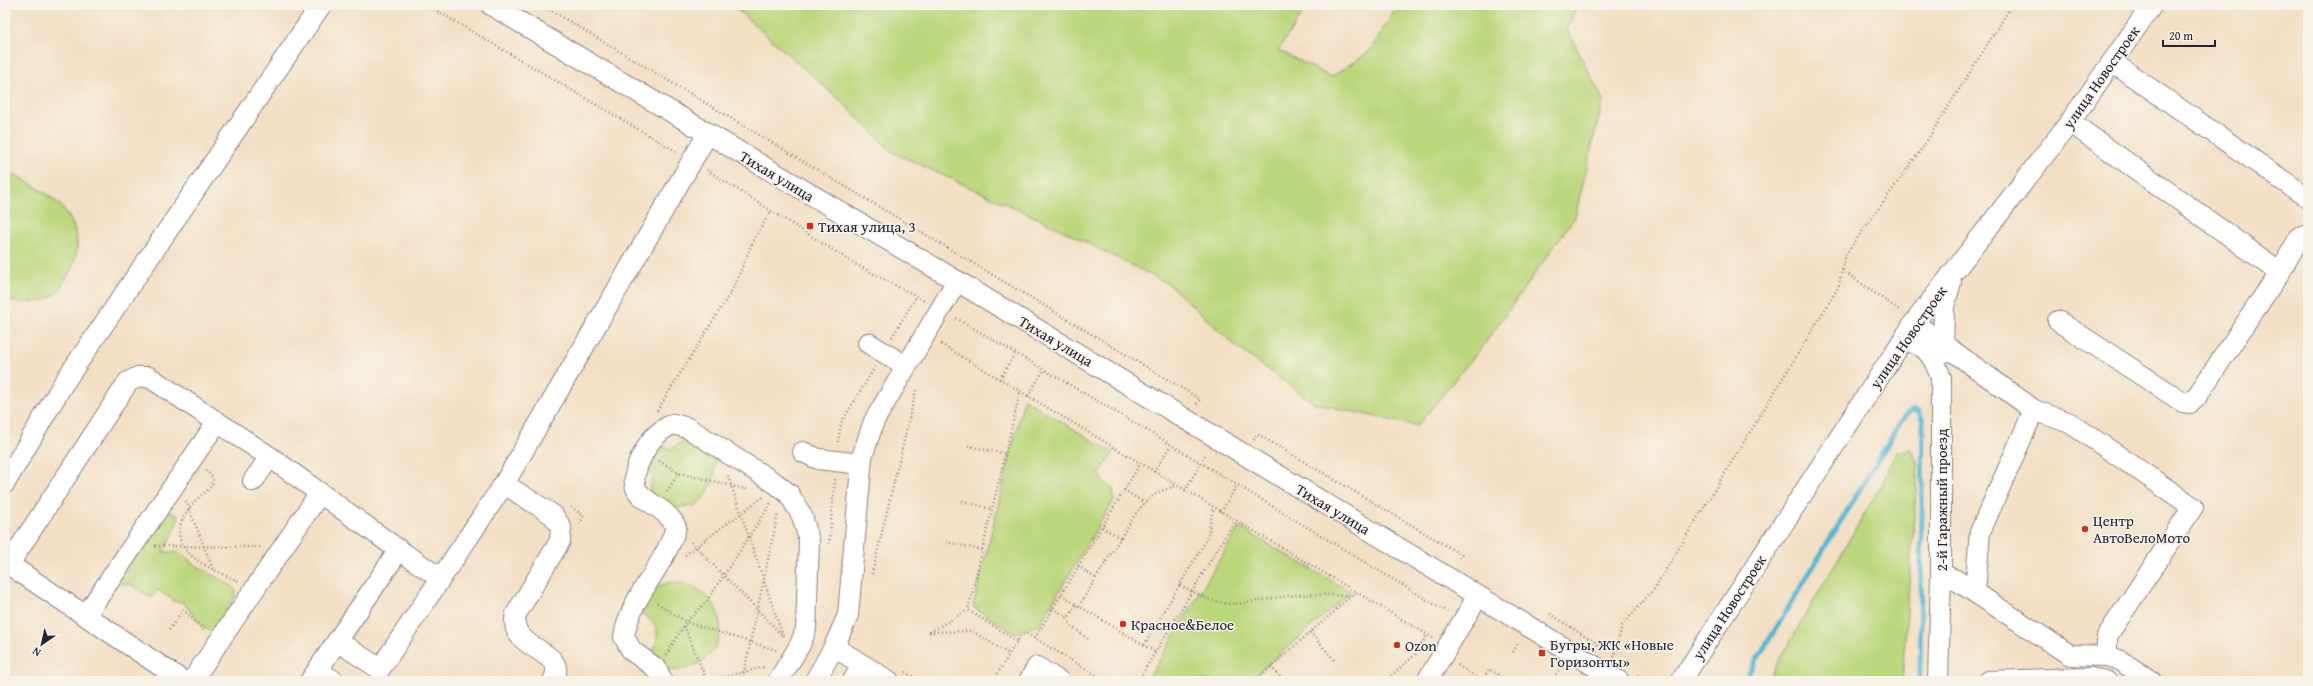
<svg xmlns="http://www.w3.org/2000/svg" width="2313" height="686" viewBox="0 0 2313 686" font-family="'Gentium Book Plus',serif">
  <rect width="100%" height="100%" fill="#f7f3e8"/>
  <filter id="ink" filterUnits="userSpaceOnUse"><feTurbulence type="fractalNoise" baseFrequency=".025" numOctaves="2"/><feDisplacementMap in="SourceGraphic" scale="8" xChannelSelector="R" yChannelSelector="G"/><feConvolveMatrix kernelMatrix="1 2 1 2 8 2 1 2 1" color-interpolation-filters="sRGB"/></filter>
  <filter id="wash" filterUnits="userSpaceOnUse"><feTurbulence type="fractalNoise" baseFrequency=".012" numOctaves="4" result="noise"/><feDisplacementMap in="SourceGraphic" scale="16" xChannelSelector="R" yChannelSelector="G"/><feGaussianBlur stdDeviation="0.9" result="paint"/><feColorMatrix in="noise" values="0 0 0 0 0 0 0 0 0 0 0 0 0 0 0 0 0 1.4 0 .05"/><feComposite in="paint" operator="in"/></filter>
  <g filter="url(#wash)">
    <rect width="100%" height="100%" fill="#f3dfc4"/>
    <g fill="#bbd77c" stroke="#6e7c5c">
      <polygon points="732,5 1308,5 1278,50 1331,77 1369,52 1398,5 1522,5 1533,10 1536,5 1577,5 1567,29 1603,100 1575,217 1486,342 1417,426 1314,403 1238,348 1170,285 1044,221 892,152 841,101"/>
      <path d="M5,168C22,180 54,195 65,211C83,236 80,257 64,282C62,285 59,292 55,294C41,305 21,303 5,300Z"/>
      <polygon points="1024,399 1113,453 1100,473 1102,481 1113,488 1114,500 1039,625 1014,633 973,607"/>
      <path d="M689,436C695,440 707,444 711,449C721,462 711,499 695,505C687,507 682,505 674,510L649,493L653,477L643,467L657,445L672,449Z"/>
      <polygon points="1911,449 1918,463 1902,681 1767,681 1883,482 1897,452"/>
      <polygon points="167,511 179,516 173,534 163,552 180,552 192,563 232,586 236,592 234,599 211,632 200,624 183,602 176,602 158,590 151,598 132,585 118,583"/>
      <polygon points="1239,527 1351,592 1249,681 1147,681"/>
      <path d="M670,582C729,584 739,655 684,669C678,671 671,670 665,670L650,655C662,634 659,624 638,611L653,588Z"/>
    </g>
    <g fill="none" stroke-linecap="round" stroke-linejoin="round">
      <polyline stroke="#56b5d4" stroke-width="5" points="1744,681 1905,415 1912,410 1919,412 1923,421 1920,681"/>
    </g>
  </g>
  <g filter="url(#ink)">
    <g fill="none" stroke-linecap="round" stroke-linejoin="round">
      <g stroke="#8a8080" stroke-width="22">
        <g id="minor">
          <polyline points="491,5 957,281 1619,681"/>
          <polyline points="2112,62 2308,198"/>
          <polyline points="2280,272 2299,238 2302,236 2308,238"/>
          <polyline points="2058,321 2183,402 2190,403 2195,399 2280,272 2070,122"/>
          <polyline points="1914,323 2034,410 1980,532 1975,592"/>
          <path d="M1902,341C1926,342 1934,357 1941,378V574L1938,681"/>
          <polyline points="868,343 906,366"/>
          <polyline points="1943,353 1944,307 1951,282"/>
          <polyline points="2034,410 2070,423 2193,507 2107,636 2107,656"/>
          <polyline points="803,452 818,459 861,464"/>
          <polyline points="253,481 270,457"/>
          <polyline points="5,483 63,384 321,5"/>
          <path d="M504,484L553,515L561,527L560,541L516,614C506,652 571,648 553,681"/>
          <polyline points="399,550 440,578"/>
          <polyline points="5,562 183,681"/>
          <polyline points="9,564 128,382 138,377 149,377 270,457 399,550 310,681"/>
          <polyline points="1941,574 1956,580 2070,655 2107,656 2119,660 2151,681"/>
          <polyline points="86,615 217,422"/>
          <polyline points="337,641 380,669 504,484 707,135"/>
          <polyline points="834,647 889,681"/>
          <polyline points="318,670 334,681"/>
          <polyline points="192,681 320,493"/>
          <path d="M662,681L657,669L632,651L624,637C630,596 665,567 676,527C662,497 618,504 641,458C649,441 656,432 673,424L688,428L775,483L789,494L802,516L809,540L806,629L800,645L778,681"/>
          <polyline points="815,681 834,647 848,615 862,457 874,421 957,281"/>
          <polyline points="853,681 862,665"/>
          <polyline points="1029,681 1037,667 1059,681"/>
          <polyline points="1427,681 1478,596"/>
          <polyline points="1681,681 1914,323 2070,122 2152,5"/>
          <polyline points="1988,681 2091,678 2106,681"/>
        </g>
      </g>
      <g stroke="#8a8080" stroke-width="2.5" stroke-dasharray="1 3" stroke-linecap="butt">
        <polyline points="427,5 677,152"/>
        <polyline points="542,5 1200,399 1196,405"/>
        <polyline points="707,170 855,264 925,301"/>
        <polyline points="1842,270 1901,311"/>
        <polyline points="956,318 1145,429 1447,612"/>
        <polyline points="892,337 916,297"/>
        <polyline points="941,344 1433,638"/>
        <polyline points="1000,379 1015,353"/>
        <polyline points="1028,396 1044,370"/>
        <polyline points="657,411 734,287 753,241 771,211"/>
        <polyline points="1254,440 1257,434 1462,555 1457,562"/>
        <polyline points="838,442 841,423 875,367"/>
        <polyline points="968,446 1006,454"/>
        <polyline points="659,461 679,473 749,490"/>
        <path d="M206,470L213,478C213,490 205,491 198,498C153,546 199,563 238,581"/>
        <polyline points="1154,472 1171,445"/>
        <polyline points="728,476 783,636"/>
        <polyline points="1124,490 1145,503"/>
        <polyline points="667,491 679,473"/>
        <polyline points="1185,491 1206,454"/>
        <polyline points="186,501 213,569"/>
        <polyline points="962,501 992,509"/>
        <polyline points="571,507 584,516 579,525"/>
        <polyline points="1221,512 1237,485"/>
        <polyline points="1102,527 1120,538"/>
        <polyline points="691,542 782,635"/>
        <polyline points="946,542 982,550"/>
        <polyline points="829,544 835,479"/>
        <polyline points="155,546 260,547"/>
        <polyline points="685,555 763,497"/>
        <polyline points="1078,566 1096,578"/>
        <polyline points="872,574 916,390"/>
        <path d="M1180,585C1227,613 1238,603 1288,596C1308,593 1331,595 1352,596"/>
        <polyline points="1061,595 1155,652"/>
        <polyline points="657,603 686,622 776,650"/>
        <polyline points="1076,605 1068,618 1070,625 1088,639"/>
        <path d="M1079,606L1134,516C1147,499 1155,491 1177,486"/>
        <polyline points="1053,608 1068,618"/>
        <polyline points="1550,614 1602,647"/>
        <polyline points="684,626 707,681"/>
        <polyline points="169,630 183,610 205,631"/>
        <polyline points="929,632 972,631 1009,654"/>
        <polyline points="930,632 968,610"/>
        <polyline points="1310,632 1336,662"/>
        <polyline points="1035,638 1140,464"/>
        <polyline points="1017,641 968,610 1020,392"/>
        <polyline points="1144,645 1208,537 1213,507"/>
        <polyline points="1513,652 1519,642"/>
        <polyline points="666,655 686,622 707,601 771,503"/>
        <polyline points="1614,657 1622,626 1654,589 1838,288 1846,254 1923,147 2012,5"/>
        <polyline points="1458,665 1479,679 1477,681"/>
        <polyline points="1271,667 1284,681"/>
        <polyline points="905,672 920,681"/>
        <polyline points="1637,675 1646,681"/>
        <polyline points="1554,678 1561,666"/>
        <polyline points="708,681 764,667"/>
        <polyline points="742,681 778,513"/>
        <polyline points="993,681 1021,635 1026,633 1106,681"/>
        <polyline points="1138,681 1235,520"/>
        <polyline points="1255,681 1356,592"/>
        <polyline points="1385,681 1415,655 1427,635"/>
        <polyline points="1482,681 1489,669 1508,681"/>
      </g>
      <use href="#minor" stroke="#fff" stroke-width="20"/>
    </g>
  </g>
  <g fill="#c8321e" stroke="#f7f3e8" stroke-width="1.5">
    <rect x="806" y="222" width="8" height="8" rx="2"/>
    <circle cx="2085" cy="529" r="4"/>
    <circle cx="1123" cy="624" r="4"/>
    <circle cx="1397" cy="645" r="4"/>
    <rect x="1538" y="649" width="8" height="8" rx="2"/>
  </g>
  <g text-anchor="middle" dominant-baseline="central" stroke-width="3" stroke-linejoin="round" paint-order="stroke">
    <g font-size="15" fill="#22223b" stroke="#f7f3e8">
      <text transform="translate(2101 77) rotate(-55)">улица Новостроек</text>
      <text transform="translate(777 176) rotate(31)">Тихая улица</text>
      <text transform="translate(1908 337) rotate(-55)">улица Новостроек</text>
      <text transform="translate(1056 341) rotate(31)">Тихая улица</text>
      <text transform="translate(1941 500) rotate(-90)">2-й Гаражный проезд</text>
      <text transform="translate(1333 509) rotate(31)">Тихая улица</text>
      <text transform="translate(1729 607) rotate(-57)">улица Новостроек</text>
    </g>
    <g font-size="15" fill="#22223b" stroke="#f7f3e8" text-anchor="start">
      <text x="818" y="226">Тихая улица, 3</text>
      <text x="2093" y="520">Центр<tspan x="2093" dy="17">АвтоВелоМото</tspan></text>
      <text x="1131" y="624">Красное&amp;Белое</text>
      <text x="1550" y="644">Бугры, ЖК «Новые<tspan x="1550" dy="17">Горизонты»</tspan></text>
      <text x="1405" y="645">Ozon</text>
    </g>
  </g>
  <rect width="2313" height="686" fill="none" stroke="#f7f3e8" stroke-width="20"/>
  <g transform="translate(42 644) rotate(214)" stroke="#f7f3e8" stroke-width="3" paint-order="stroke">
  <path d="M0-3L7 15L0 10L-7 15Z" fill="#22223b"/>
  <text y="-6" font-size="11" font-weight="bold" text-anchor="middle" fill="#22223b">N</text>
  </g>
  <path d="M2163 40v6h52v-6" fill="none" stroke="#22223b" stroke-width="2"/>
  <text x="2169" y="40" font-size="12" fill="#22223b" stroke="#f7f3e8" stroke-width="3" paint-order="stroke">20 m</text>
</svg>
